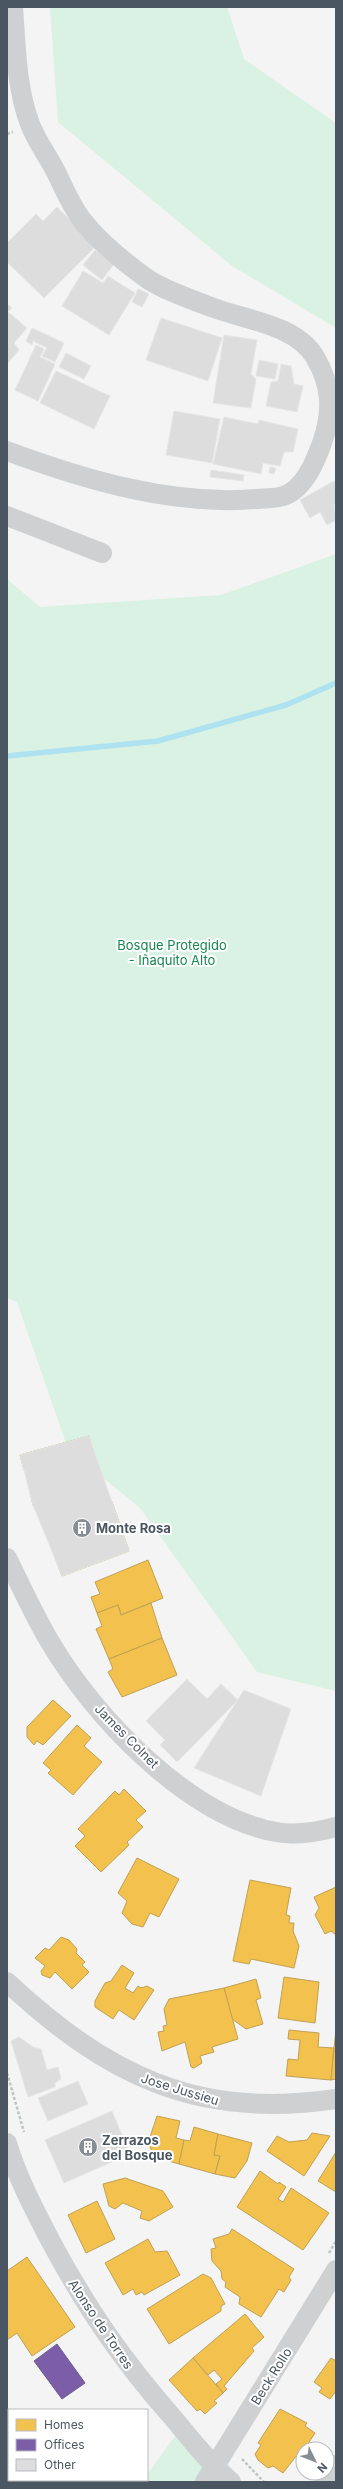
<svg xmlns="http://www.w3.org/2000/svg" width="343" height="2489" viewBox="0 0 343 2489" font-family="Inter,sans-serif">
  <rect width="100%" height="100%" fill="#f4f4f4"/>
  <g fill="#d9f2e3">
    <polygon points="50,7 227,7 244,59 336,123 336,328 232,266 58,122"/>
    <polygon points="336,554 336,1691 257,1672 140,1508 68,1449 17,1302 7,1298 7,579 40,607 221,595"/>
    <polygon points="175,2436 206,2468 197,2482 142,2482 147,2480 147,2475"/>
  </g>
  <g fill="#f2c14e" stroke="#c0a154">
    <polygon points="89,1436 102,1486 33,1505 28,1483 37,1481 34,1468 24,1470 20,1455"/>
    <polygon points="102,1486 112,1502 45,1527 33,1505"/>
    <polygon points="112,1502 129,1551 62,1576 54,1555 64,1551 59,1539 50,1542 45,1527"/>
    <polygon points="148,1560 163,1598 121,1615 118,1605 97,1613 91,1597 100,1594 95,1582"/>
    <polygon points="151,1603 162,1638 109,1659 96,1629 102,1626 97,1613 118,1605 121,1615"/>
    <polygon points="162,1638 177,1675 122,1697 108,1672 113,1669 109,1659"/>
    <polygon points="53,1700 71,1716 43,1745 37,1741 34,1745 27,1737 27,1727"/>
    <polygon points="77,1725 91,1738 84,1746 102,1762 73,1795 48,1773 51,1770 43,1763"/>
    <polygon points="124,1789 146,1811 136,1820 143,1827 127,1842 129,1845 101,1872 75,1846 85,1836 78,1829 115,1791 119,1795"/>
    <polygon points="137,1858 179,1879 159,1917 150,1913 143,1927 132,1924 122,1913 127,1901 118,1893"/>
    <polygon points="250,1880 291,1888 286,1915 290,1916 289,1923 294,1923 293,1931 299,1946 294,1968 251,1959 249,1964 233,1961"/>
    <polygon points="336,1887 336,1935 331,1931 325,1934 315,1915 319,1908 314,1897"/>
    <polygon points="61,1937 69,1940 77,1949 76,1953 85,1962 82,1965 89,1972 72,1989 55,1972 50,1978 42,1975 41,1971 45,1966 35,1958 45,1948 49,1950"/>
    <polygon points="122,1965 134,1973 125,1988 133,1993 138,1986 141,1988 147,1986 154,1990 134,2020 119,2010 113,2019 95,2007 95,2001 105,1983 111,1981"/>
    <polygon points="284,1977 319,1982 315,2023 278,2018"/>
    <polygon points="256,1979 261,1998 256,2000 263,2024 246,2029 232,2019 224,1988"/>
    <polygon points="224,1988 238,2039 212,2047 214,2052 200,2056 202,2063 194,2068 191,2067 185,2042 162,2051 158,2032 164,2031 163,2026 167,2025 164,2009 169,1999"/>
    <polygon points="289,2030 319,2033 318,2047 334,2048 331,2080 286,2076 288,2059 298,2060 300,2040 288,2039"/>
    <polygon points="336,2030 336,2079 331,2080 334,2048"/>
    <polygon points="157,2116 180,2121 176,2138 184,2140 179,2164 155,2157 148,2143"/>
    <polygon points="194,2127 218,2134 214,2155 220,2156 215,2174 179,2164 184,2140 190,2141"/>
    <polygon points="312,2133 330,2136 304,2176 267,2151 277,2136 289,2142 307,2140"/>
    <polygon points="218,2134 252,2143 247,2161 235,2178 215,2174 220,2156 214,2155"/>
    <polygon points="336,2152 336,2192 318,2181"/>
    <polygon points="260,2171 278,2184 279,2182 286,2187 278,2199 283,2202 291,2188 329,2213 303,2250 237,2207"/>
    <polygon points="125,2178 163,2191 173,2207 149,2221 140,2218 142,2211 123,2203 115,2209 109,2206 103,2184"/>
    <polygon points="97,2201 115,2239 86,2253 68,2215"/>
    <polygon points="232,2229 294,2269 289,2277 291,2280 284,2292 279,2289 261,2317 239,2304 240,2297 225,2287 226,2282 222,2279 221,2271 212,2261 211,2249 216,2248 213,2239 229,2234"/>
    <polygon points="148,2239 155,2252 167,2251 180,2275 144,2295 142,2292 136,2295 133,2289 123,2295 105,2263"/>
    <polygon points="27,2257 75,2327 32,2356 17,2333 7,2340 7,2271"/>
    <polygon points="203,2274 211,2278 225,2304 221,2306 221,2311 169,2344 147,2309"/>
    <polygon points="245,2314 264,2337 252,2348 254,2351 224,2386 227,2389 223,2393 216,2384 222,2379 214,2370 208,2375 193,2358"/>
    <polygon points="193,2358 223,2393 214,2401 217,2403 205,2414 200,2409 197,2411 169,2380"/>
    <polygon points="331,2358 336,2361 336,2391 330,2399 319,2392 322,2388 314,2382"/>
    <polygon points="280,2409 307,2423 305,2426 315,2433 302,2453 297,2455 283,2473 273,2466 268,2468 258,2460 255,2454 261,2445 258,2443"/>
  </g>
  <polygon fill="#7b5ea7" stroke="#6c5c92" points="57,2344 85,2383 62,2399 34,2361"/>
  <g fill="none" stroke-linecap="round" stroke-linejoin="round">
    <polyline stroke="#aee2f0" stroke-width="5.5" points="7,756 158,741 286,705 336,683"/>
  </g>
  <g fill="#ddddde" stroke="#e5e6e7">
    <polygon points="57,207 96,246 44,298 7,262 7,243 36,214 43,221"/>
    <polygon points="95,250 114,264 102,280 83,265"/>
    <polygon points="83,271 103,283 108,276 135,293 109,335 62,306"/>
    <polygon points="138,289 149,294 142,307 132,302"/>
    <polygon points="7,304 12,308 9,311 7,309"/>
    <polygon points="7,311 27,328 14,343 19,350 7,364"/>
    <polygon points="161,318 222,338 208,381 146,360"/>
    <polygon points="32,328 64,343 55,362 42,356 47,348 33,341 32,345 26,341"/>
    <polygon points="224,335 257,340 251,374 256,379 251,408 213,403"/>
    <polygon points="36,345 44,349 40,357 55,364 38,401 15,390"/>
    <polygon points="66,353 91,366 84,379 59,367"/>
    <polygon points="259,360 278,364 275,379 256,376"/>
    <polygon points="281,364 291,366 294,384 303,386 297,412 266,406 271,382 278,381"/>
    <polygon points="56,371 110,396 94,429 40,403"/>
    <polygon points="174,411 220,419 212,463 166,455"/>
    <polygon points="224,417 258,424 259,420 298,429 293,452 284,452 280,466 263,463 261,474 213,464"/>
    <polygon points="270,467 276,468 274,474 269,473"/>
    <polygon points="211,470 244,475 243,481 210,477"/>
    <polygon points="334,481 336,484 336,503 334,505 336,520 327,525 320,512 310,518 300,500"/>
    <polygon points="89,1436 129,1551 62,1576 33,1505 20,1455"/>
    <polygon points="187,1679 207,1699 221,1684 238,1700 177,1762 160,1745 165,1740 146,1721"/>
    <polygon points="244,1690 291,1709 261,1796 194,1768"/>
    <polygon points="19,2037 33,2047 41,2049 47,2070 58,2067 61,2079 55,2083 55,2087 28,2097 11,2041"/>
    <polygon points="78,2081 88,2104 48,2121 38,2098"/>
    <polygon points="112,2111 130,2154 64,2183 45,2140"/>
  </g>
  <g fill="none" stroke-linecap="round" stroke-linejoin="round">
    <g stroke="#bcc7c4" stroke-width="2.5" stroke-dasharray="3 2" stroke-linecap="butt">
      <polyline points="7,134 13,132"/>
      <polyline points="7,2073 24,2132"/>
      <polyline points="329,2253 336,2241"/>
      <polyline points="242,2459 264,2482"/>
    </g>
    <g stroke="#ced0d2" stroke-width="20">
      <path d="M7,451C85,480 173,506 257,499C269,498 283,499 293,491C308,480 316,459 322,443C333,411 332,386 315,357C296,325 246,320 214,308C195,301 166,291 149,280C125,263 100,243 82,220C71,206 63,186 55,170C47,155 36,140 30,124C16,88 16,45 13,7"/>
      <polyline points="7,516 102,553"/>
      <path d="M7,1558C21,1586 34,1615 50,1642C94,1717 188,1816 276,1832C296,1836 317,1832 336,1827"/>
      <path d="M7,1982C107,2075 197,2120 336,2099"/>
      <path d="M7,2143C17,2177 34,2209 50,2240C87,2309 122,2360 174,2419C192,2441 210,2463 231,2482"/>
      <polyline points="205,2482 336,2270"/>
      <polyline points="325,2482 336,2465"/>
    </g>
  </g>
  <defs>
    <g id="building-disc" transform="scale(1)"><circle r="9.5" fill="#868d94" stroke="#fff"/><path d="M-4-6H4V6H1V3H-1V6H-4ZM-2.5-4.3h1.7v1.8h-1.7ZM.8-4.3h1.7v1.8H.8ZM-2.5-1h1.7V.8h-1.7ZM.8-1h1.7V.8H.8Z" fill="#fff"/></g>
  </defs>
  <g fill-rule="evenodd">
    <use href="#building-disc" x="82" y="1528"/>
    <use href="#building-disc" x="88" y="2147"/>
  </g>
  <g text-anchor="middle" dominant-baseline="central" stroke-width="4" stroke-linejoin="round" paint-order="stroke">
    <g font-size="13" fill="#17864f" stroke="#fff">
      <text x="172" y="945">Bosque Protegido<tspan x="172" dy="15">- Iñaquito Alto</tspan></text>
    </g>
    <g font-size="13" font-weight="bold" fill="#4a5661" stroke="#fff" text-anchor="start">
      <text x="96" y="1528">Monte Rosa</text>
      <text x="102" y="2140">Zerrazos<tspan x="102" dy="15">del Bosque</tspan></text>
    </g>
    <g font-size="13" fill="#4a5661" stroke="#fff">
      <text transform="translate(127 1736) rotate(45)">James Colnet</text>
      <text transform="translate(180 2089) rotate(17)">Jose Jussieu</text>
      <text transform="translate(101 2324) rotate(56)">Alonso de Torres</text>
      <text transform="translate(271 2376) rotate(-58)">Beck Rollo</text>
    </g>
  </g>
  <rect width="343" height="2489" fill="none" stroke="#4a5661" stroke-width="16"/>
  <rect x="8" y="2409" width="140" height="72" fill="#ffffff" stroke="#b7bbc0"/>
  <rect x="16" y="2419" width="20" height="12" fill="#f2c14e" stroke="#b7bbc0"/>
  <text x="44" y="2429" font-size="12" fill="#4a5661">Homes</text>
  <rect x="16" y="2439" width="20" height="12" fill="#7b5ea7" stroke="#b7bbc0"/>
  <text x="44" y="2449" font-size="12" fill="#4a5661">Offices</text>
  <rect x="16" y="2459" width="20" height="12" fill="#ddddde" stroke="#b7bbc0"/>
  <text x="44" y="2469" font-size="12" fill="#4a5661">Other</text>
  <g transform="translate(315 2461) rotate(133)"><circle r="19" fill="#ffffff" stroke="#b7bbc0"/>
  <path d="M0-3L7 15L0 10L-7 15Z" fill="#868d94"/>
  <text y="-6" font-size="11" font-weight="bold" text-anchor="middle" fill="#4a5661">N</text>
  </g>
</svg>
